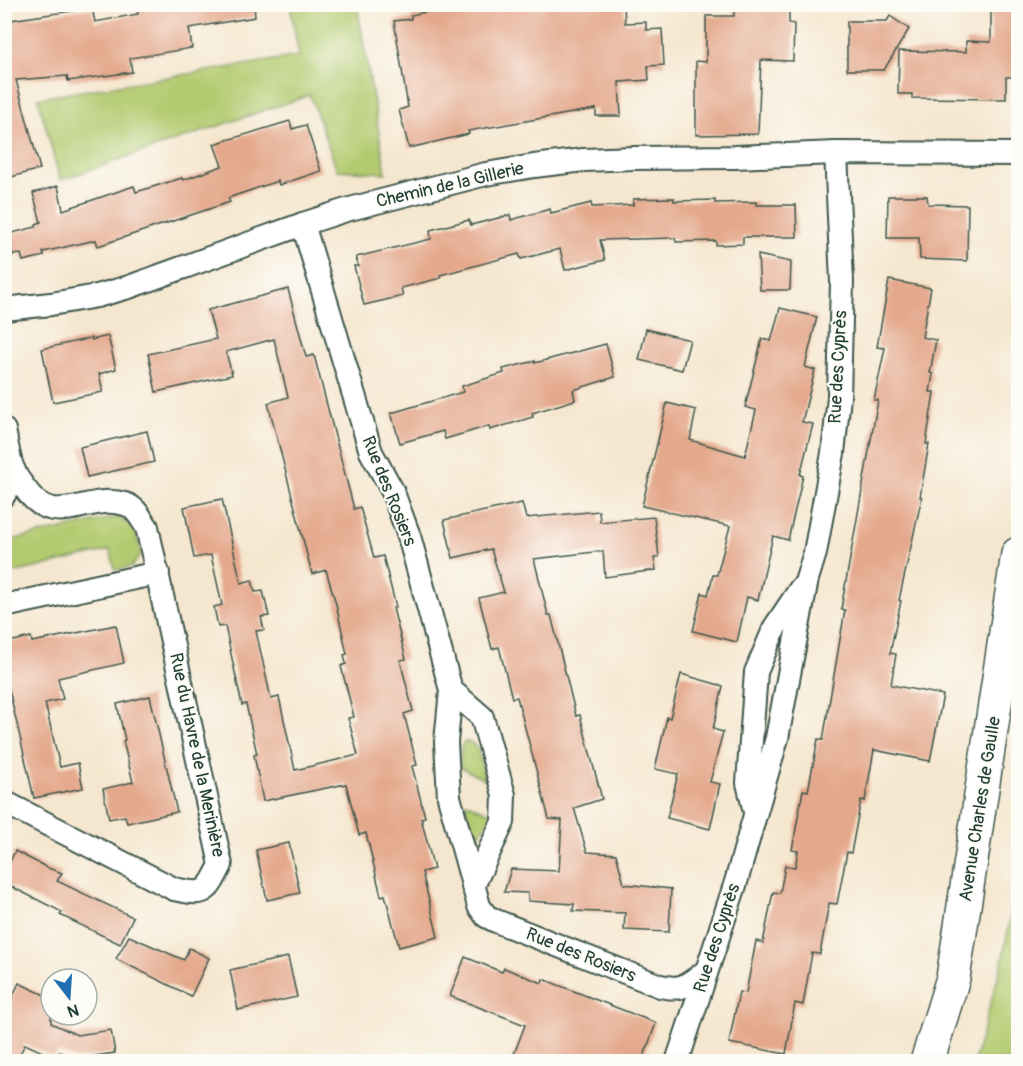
<svg xmlns="http://www.w3.org/2000/svg" width="1023" height="1066" viewBox="0 0 1023 1066" font-family="Pangolin,sans-serif">
  <rect width="100%" height="100%" fill="#fdfcf7"/>
  <filter id="ink" filterUnits="userSpaceOnUse"><feTurbulence type="fractalNoise" baseFrequency=".0167" numOctaves="2"/><feDisplacementMap in="SourceGraphic" scale="12" xChannelSelector="R" yChannelSelector="G"/><feConvolveMatrix kernelMatrix="1 2 1 2 8 2 1 2 1" color-interpolation-filters="sRGB"/></filter>
  <filter id="wash" filterUnits="userSpaceOnUse"><feTurbulence type="fractalNoise" baseFrequency=".008" numOctaves="4" result="noise"/><feDisplacementMap in="SourceGraphic" scale="24" xChannelSelector="R" yChannelSelector="G"/><feGaussianBlur stdDeviation="1.35" result="paint"/><feColorMatrix in="noise" values="0 0 0 0 0 0 0 0 0 0 0 0 0 0 0 0 0 1.4 0 .05"/><feComposite in="paint" operator="in"/></filter>
  <g filter="url(#wash)">
    <rect width="100%" height="100%" fill="#f5e7cf"/>
    <g fill="#b3ca6f" stroke="#698452" stroke-width="1.5">
      <polygon points="290,5 357,5 386,173 337,170 310,95 60,180 38,98 299,56"/>
      <polygon points="118,517 135,529 141,555 131,567 115,570 110,550 5,575 5,541"/>
      <polygon points="464,742 471,742 478,749 485,780 460,767 461,747"/>
      <polygon points="465,802 493,814 474,842"/>
      <polygon points="1018,873 1018,1061 974,1061 1002,963"/>
    </g>
    <g id="blocks">
      <g fill="#e4a98d">
        <polygon points="168,4 254,4 255,17 189,28 192,48 130,58 132,72 68,81 67,76 16,80 40,169 4,179 4,21 92,8 95,22 138,14 137,9"/>
        <polygon points="465,4 467,12 509,4 624,6 625,23 646,22 646,30 662,29 664,65 648,66 649,80 619,82 621,116 596,116 596,109 468,131 469,134 409,148 399,110 408,107 394,21 411,19 411,15"/>
        <polygon points="789,4 789,23 794,24 793,61 761,60 758,134 696,135 696,61 706,62 706,16 734,16 734,5"/>
        <polygon points="991,4 1018,4 1018,77 1006,77 1006,99 912,98 912,94 898,94 899,51 966,52 966,41 991,42"/>
        <polygon points="890,16 909,29 884,70 847,70 847,21 887,21"/>
        <polygon points="290,121 292,129 306,125 321,171 279,185 278,181 228,198 230,202 98,246 96,240 43,252 44,256 23,261 21,254 13,255 8,234 36,227 36,224 41,222 33,193 58,186 63,210 134,186 136,192 182,178 183,180 222,166 214,144"/>
        <polygon points="888,196 927,196 928,204 968,205 967,261 920,259 919,238 887,238"/>
        <polygon points="674,198 674,201 715,200 715,203 756,202 756,205 796,205 797,237 743,237 743,244 716,245 716,241 676,242 675,238 600,240 605,260 565,270 560,249 521,259 519,254 440,275 441,278 401,288 403,296 364,305 354,266 358,266 356,257 431,239 430,230 469,220 471,225 510,215 511,220 550,209 551,213 591,203 592,207 633,205 633,199"/>
        <polygon points="758,255 791,262 790,290 760,290"/>
        <polygon points="889,280 931,288 922,337 936,340 930,373 933,374 930,392 934,392 926,444 929,444 920,497 922,497 899,600 901,601 890,653 896,654 891,685 943,695 930,761 874,750 865,801 861,800 851,853 847,852 837,904 829,903 820,954 812,953 803,1005 795,1003 786,1054 729,1043 739,992 746,993 756,941 763,943 773,892 780,893 785,866 795,867 798,851 792,850 803,790 808,791 818,739 823,740 845,610 841,609 878,400 874,400 885,348 877,347"/>
        <polygon points="288,289 306,357 314,355 354,509 360,507 374,558 383,556 396,607 393,608 406,659 400,660 413,711 404,714 417,765 412,766 425,817 421,818 434,869 422,872 438,937 399,947 385,895 381,896 366,833 359,835 346,784 263,801 254,755 257,754 246,704 242,705 225,626 218,627 214,607 222,605 211,555 194,558 184,507 222,499 241,583 252,580 255,592 263,591 269,616 261,617 264,630 256,631 271,699 279,697 295,770 358,755 348,718 354,717 341,666 346,664 344,655 347,654 336,604 326,570 312,574 268,403 288,397 274,339 226,352 232,375 156,392 148,354 216,339 208,310"/>
        <polygon points="780,308 817,317 805,367 815,370 802,422 813,424 800,475 803,476 788,540 773,536 758,600 747,597 737,642 693,631 702,593 708,595 713,575 717,575 730,526 642,506 667,403 696,410 690,440 745,456 756,410 745,407 762,339 771,341"/>
        <polygon points="646,329 690,340 682,370 639,360"/>
        <polygon points="108,336 116,369 99,374 103,392 53,402 42,349 91,338 92,340"/>
        <polygon points="606,344 615,377 573,390 575,400 532,413 533,417 490,430 489,426 445,439 443,431 400,443 391,413 463,392 462,386 504,373 503,369 535,361 535,363"/>
        <polygon points="147,431 154,462 87,477 80,447"/>
        <polygon points="522,503 526,518 599,511 600,522 654,517 659,557 654,558 656,570 605,577 603,551 534,559 548,615 551,615 576,716 580,715 602,799 574,808 587,852 616,854 624,884 671,889 669,932 624,930 625,913 573,911 574,904 528,901 528,893 504,892 511,869 559,871 562,820 549,819 517,697 512,698 499,647 492,649 479,598 504,592 491,549 453,558 444,520"/>
        <polygon points="116,625 124,663 58,678 63,699 45,703 60,767 78,763 83,788 34,798 8,685 4,686 4,643 31,637 32,642"/>
        <polygon points="681,674 723,686 713,729 723,732 710,782 720,784 710,829 667,818 678,774 655,769 667,717 670,718"/>
        <polygon points="150,696 177,812 127,823 125,816 109,819 103,789 133,782 123,741 125,740 117,704"/>
        <polygon points="289,843 300,893 267,900 256,850"/>
        <polygon points="15,851 48,868 62,873 57,881 133,917 120,944 60,915 62,912 4,883 4,874"/>
        <polygon points="129,936 184,960 189,948 209,958 191,996 116,959"/>
        <polygon points="288,957 297,997 238,1010 230,970"/>
        <polygon points="465,957 502,972 504,968 542,983 543,979 656,1023 642,1062 511,1062 525,1025 450,996"/>
        <polygon points="19,983 51,998 51,1023 77,1035 111,1030 115,1053 75,1059 60,1052 53,1057 25,1044 16,1062 4,1062 4,1014"/>
      </g>
    </g>
  </g>
  <g filter="url(#ink)">
    <use href="#blocks" fill-opacity="0" stroke="#3f564b" stroke-width="1.5"/>
    <g fill="none" stroke-linecap="round" stroke-linejoin="round">
      <g stroke="#3f564b" stroke-width="26">
        <g id="minor">
          <path d="M303,224L371,452L392,490L409,536L451,690L446,742L449,797L479,906L486,916L496,921L660,986C684,991 686,985 705,972"/>
          <polyline points="4,309 51,304 97,296 129,287 303,224 346,210 486,174 534,166 584,160 634,158 735,157 836,153 1018,154"/>
          <path d="M4,430C7,443 8,459 14,471C16,477 20,482 24,487C54,533 86,492 125,504C136,507 141,519 147,527L221,865C207,893 206,896 174,889L4,802"/>
          <polyline points="4,495 14,471"/>
          <polyline points="4,606 158,573"/>
          <polyline points="451,690 482,717 504,795 503,822 473,886"/>
          <polyline points="755,812 748,783 756,672 775,627 801,588"/>
          <polyline points="677,1062 736,882 777,738 807,579 815,553 833,453 839,397 842,281 836,153"/>
        </g>
      </g>
      <g stroke="#3f564b" stroke-width="36">
        <polyline id="primary" points="927,1062 953,978 1018,554"/>
      </g>
      <use href="#minor" stroke="#fff" stroke-width="22"/>
      <use href="#primary" stroke="#fff" stroke-width="33"/>
    </g>
  </g>
  <g text-anchor="middle" dominant-baseline="central" stroke-width="4.5" stroke-linejoin="round" paint-order="stroke">
    <g font-size="18" fill="#1f3d34" stroke="#fdfcf7">
      <text transform="translate(450 185) rotate(-13)">Chemin de la Gillerie</text>
      <text transform="translate(838 367) rotate(-87)">Rue des Cyprès</text>
      <text transform="translate(389 491) rotate(68)">Rue des Rosiers</text>
      <text transform="translate(197 755) rotate(78)">Rue du Havre de la Merinière</text>
      <text transform="translate(980 809) rotate(-81)">Avenue Charles de Gaulle</text>
      <text transform="translate(717 938) rotate(-72)">Rue des Cyprès</text>
      <text transform="translate(581 955) rotate(22)">Rue des Rosiers</text>
    </g>
  </g>
  <rect width="1023" height="1066" fill="none" stroke="#fdfcf7" stroke-width="24"/>
  <g transform="translate(69 997) rotate(163)"><circle r="28" fill="#fdfcf7" stroke="#a4b0a9" stroke-width="1.5"/>
  <path d="M0-4.5L10 22L0 15L-10 22Z" fill="#1f6fb2"/>
  <text y="-9" font-size="16" font-weight="bold" text-anchor="middle" fill="#1f3d34">N</text>
  </g>
</svg>
